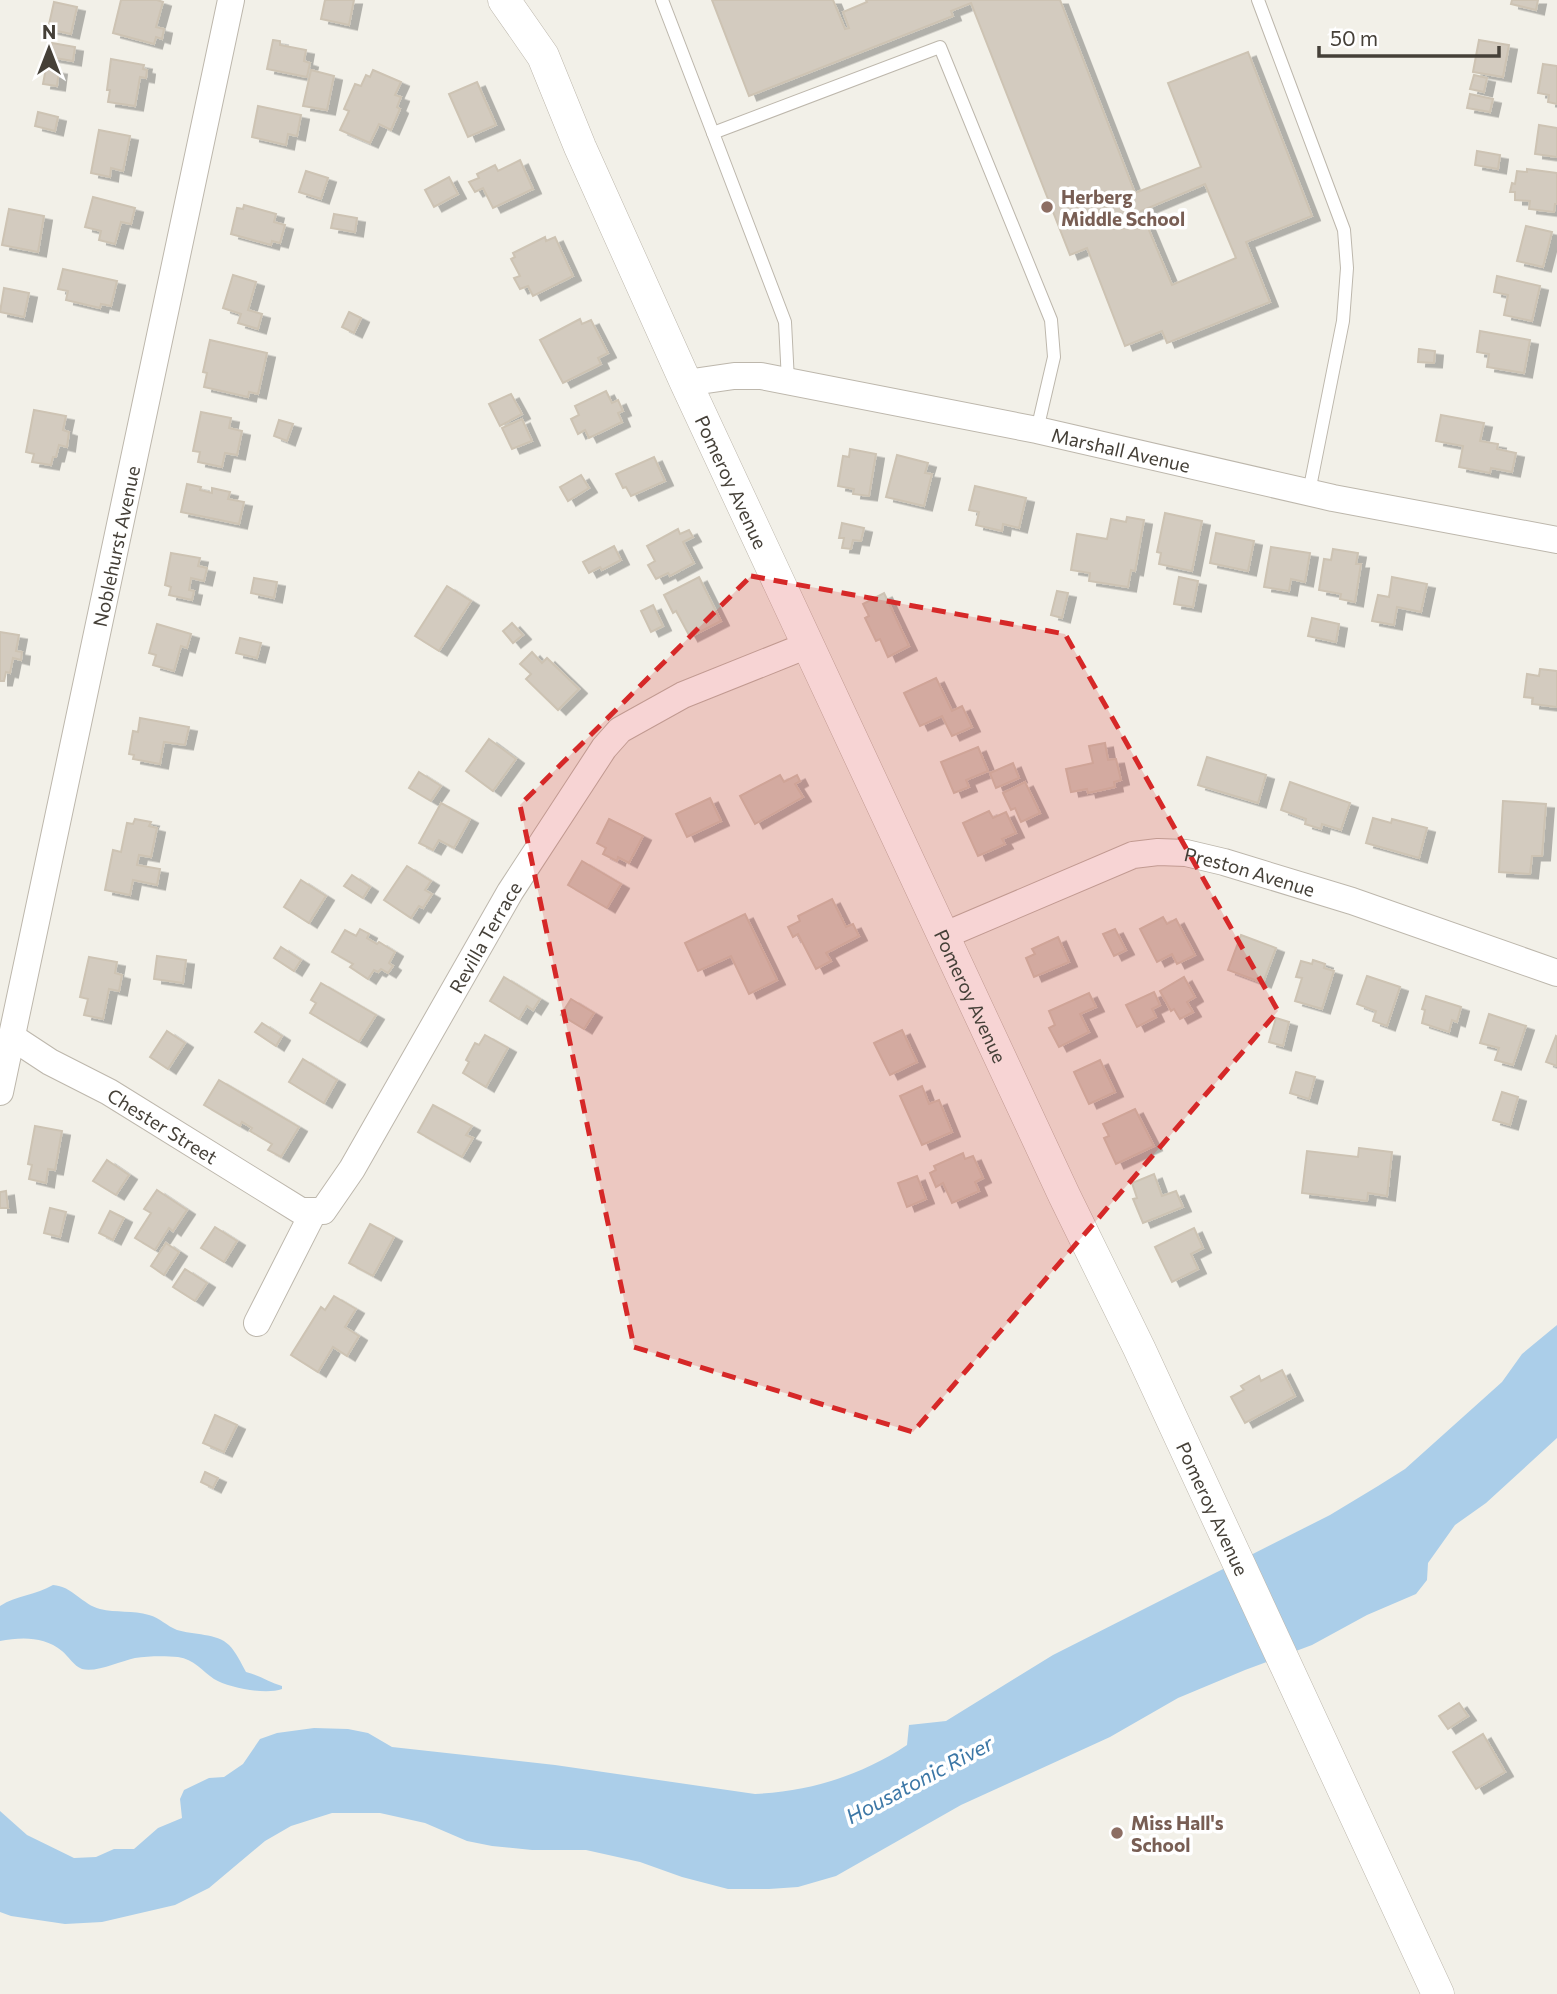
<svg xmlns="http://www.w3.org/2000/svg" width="1557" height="1994" viewBox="0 0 1557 1994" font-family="Commissioner,sans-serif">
  <defs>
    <filter id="shadow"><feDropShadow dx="8" dy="4.5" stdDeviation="0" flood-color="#0004"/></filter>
  </defs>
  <rect width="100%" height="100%" fill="#f2f0e8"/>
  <g fill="#abcee9">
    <path d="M1557,1325V1438L1486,1503L1455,1525L1428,1563L1427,1580L1416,1594L1367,1615L1312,1645L1245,1670L1178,1698L1110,1737L961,1805L836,1876L798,1887L769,1889H728L682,1877L640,1862L586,1850H532L492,1846L467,1841L425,1823L380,1813H332L291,1826L265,1841L209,1888L175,1905L102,1922L65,1924L11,1916L0,1912V1811L27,1835L74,1858L96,1857L114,1849H134L158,1828L182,1818L180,1799L184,1790L209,1778L224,1777L243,1764L260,1739L277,1733L314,1728L348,1729L368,1733L392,1747L555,1765L755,1794C811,1791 860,1776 907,1745L909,1725L946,1721L1053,1655L1330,1515L1378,1486L1405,1469L1502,1382L1522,1354Z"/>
    <path d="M53,1585C72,1586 83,1605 100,1609C116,1613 133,1610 149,1615C160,1618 167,1626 177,1630C193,1635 217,1633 229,1645C236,1652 241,1663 246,1672C259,1675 269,1682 282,1686V1689C266,1695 229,1688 214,1679C202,1671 194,1659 178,1657C165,1656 148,1656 135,1658C121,1661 96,1673 82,1669C74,1666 68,1656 62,1651C44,1636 21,1637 0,1641V1606C17,1595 36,1595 53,1585Z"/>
  </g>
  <g fill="#d3cbbf" stroke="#cdc3b3" stroke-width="2" fill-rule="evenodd" filter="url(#shadow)">
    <polygon points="121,0 157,0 163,2 156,27 164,29 162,39 156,37 154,44 113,33"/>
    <polygon points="325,0 354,0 349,25 321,19"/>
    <path d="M712,0H833L845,29L849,28L843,12L867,2L866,0H1060L1135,193L1201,167L1168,83L1248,52L1312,216L1246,242L1270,302L1167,343L1162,331L1125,346L1087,248L1070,255L971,3L951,11L953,16L749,96ZM1205,184L1236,258L1172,285L1141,211Z"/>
    <polygon points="1512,0 1538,0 1536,10 1511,4"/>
    <polygon points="54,2 77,7 71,34 48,29"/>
    <polygon points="273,40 280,41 280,45 306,50 304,61 310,63 307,77 267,69"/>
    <polygon points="1479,40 1509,45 1503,77 1473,72"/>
    <polygon points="52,43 75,47 73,61 49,57"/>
    <polygon points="111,59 144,65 143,69 147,70 146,78 140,77 135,106 108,102 110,90 107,90"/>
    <polygon points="1543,64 1557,66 1557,104 1548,102 1549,95 1538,93"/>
    <polygon points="46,68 59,70 57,86 43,84"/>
    <polygon points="311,70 334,76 327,110 303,106"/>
    <polygon points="373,70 401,82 395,95 401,97 397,107 400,109 391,130 379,124 370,143 340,130 349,111 344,109 355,84 361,86 366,75 370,77"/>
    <polygon points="1474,75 1487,78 1484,92 1470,89"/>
    <polygon points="477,82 496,125 468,137 449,94"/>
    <polygon points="1470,94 1493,99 1490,112 1467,108"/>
    <polygon points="258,106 301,115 297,136 288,134 286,145 252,137"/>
    <polygon points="38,112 58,117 55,131 35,126"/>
    <polygon points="1539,125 1557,128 1557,157 1535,154"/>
    <polygon points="99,130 130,136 123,171 111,168 110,177 91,173"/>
    <polygon points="1477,151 1500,155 1498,169 1475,165"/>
    <polygon points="520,160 533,189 493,208 483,188 475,192 469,182 479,178 477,174 495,165 498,171"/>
    <polygon points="1527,169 1557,173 1557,204 1555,204 1554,212 1529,209 1530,201 1515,200 1515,192 1510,192 1512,183 1515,184 1517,171 1527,172"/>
    <polygon points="306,171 328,178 321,199 299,192"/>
    <polygon points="449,177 458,194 434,207 425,190"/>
    <polygon points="93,197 135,208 131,224 121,222 115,244 99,240 101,231 85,227"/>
    <polygon points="244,205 276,214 274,222 285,225 280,243 272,241 271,245 231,234 237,208 243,209"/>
    <polygon points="9,209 44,216 38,252 2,245"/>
    <polygon points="334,214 357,218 355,232 331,228"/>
    <polygon points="1526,226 1552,232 1543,267 1517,261"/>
    <polygon points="545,237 546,241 555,237 573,276 533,296 528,286 520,289 514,278 520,276 511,259 515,257 513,253"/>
    <polygon points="63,269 117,281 111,306 101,304 100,308 66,300 68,291 58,289"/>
    <polygon points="233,275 256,282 248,310 262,314 258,329 238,323 241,314 223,308"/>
    <polygon points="1497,276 1540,286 1532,321 1504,315 1508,295 1494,292"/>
    <polygon points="4,288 29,293 24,317 0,312"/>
    <polygon points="349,312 361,318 354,333 342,327"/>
    <polygon points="580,319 582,324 591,320 608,353 598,358 601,364 563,383 540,340"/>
    <polygon points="1480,331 1530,340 1524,373 1487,367 1489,354 1477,352"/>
    <polygon points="210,340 267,353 258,394 249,392 248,397 204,387 207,373 203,372"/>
    <polygon points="1419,349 1435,351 1434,363 1418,362"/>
    <polygon points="606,391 612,403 618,400 623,411 618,413 622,422 589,438 585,430 578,434 571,419 579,415 575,406"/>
    <polygon points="511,394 522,414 500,426 489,404"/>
    <polygon points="34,410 66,416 63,430 69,432 67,447 59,445 56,457 53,457 51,465 32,462 34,454 26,452"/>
    <polygon points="201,412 231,418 229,428 242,431 237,455 225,453 222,467 198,462 200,452 193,451"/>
    <polygon points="1441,415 1484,423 1480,441 1498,444 1497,449 1516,453 1512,472 1491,468 1490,473 1459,467 1463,446 1436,441"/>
    <polygon points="522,419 532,441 512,449 502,428"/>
    <polygon points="279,420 293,424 287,441 274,436"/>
    <polygon points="850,449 876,454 869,496 853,494 854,489 838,486 843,456 849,457"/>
    <polygon points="897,455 928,463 925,473 932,474 924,506 886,497"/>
    <polygon points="654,457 665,481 631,496 626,487 623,488 616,474"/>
    <polygon points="581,475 589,488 568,501 560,487"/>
    <polygon points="187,484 201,487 200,490 212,493 212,488 230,492 228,499 244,502 239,524 181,512"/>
    <polygon points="975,486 1026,498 1019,528 1003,524 1002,531 976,525 979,512 969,510"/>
    <polygon points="1165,513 1202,521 1192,571 1159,564 1161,553 1157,552"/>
    <polygon points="1127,517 1144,520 1135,571 1131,570 1128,587 1089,581 1090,573 1071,570 1077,534 1107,539 1111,519 1126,522"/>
    <polygon points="842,523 864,528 861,541 853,540 851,549 842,548 844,538 839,538"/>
    <polygon points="678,529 680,534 689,530 693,537 683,542 694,563 670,576 668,573 656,579 648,565 655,561 647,546"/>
    <polygon points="1216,533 1254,541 1248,571 1210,563"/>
    <polygon points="614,546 621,560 602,570 600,567 589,573 583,562"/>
    <polygon points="1271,547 1310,553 1305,582 1291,579 1289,591 1264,587"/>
    <polygon points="1333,549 1358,553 1356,564 1361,564 1355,602 1340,599 1341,594 1319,590 1324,559 1331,560"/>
    <polygon points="171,553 200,558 198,566 207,568 204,581 191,578 189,590 194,591 192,600 169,595 171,587 165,585"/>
    <polygon points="699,577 721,621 690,637 676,611 673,613 664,595"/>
    <polygon points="1179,577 1198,581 1193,607 1174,604"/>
    <polygon points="1392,577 1427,584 1421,612 1397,607 1394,625 1372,621 1378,595 1389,597"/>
    <polygon points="254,578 277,582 274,598 251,593"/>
    <polygon points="447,586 471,601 439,651 415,636"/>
    <polygon points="1057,591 1068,593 1062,618 1051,615"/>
    <polygon points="884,593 909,646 888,657 880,639 876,641 865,618 869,616 863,604"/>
    <polygon points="653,605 663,626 651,632 641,611"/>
    <polygon points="1312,618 1339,624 1336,642 1308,636"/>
    <polygon points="512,623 523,635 513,643 503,631"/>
    <polygon points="157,624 191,634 187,648 181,646 174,671 153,665 156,655 149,653"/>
    <polygon points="0,632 19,635 16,651 22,652 21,660 13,658 10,673 6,672 4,681 0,681"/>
    <polygon points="240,638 261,643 257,658 236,653"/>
    <polygon points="532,652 542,663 547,658 579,689 558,710 526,679 531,674 520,664"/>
    <polygon points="1540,669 1557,671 1557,707 1532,704 1533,698 1524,697 1527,674 1539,676"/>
    <polygon points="936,678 952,711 962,706 972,727 952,736 942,716 920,726 904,693"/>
    <polygon points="140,718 189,727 185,745 164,742 160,764 133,759 134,755 129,754 133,731 138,732"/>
    <polygon points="489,739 516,759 493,791 466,771"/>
    <polygon points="1105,743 1108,760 1116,759 1121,780 1114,782 1115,787 1088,793 1087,789 1071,792 1066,769 1093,763 1089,746"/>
    <polygon points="978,747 988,771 966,780 969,787 954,793 941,762"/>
    <polygon points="1207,757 1266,775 1258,803 1198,785"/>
    <polygon points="1013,763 1019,778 996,788 990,773"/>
    <polygon points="419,772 441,786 431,801 409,788"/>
    <polygon points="780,775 784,782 797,775 800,781 795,784 803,797 755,824 740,796"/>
    <polygon points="1025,782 1040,813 1021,822 1015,808 1011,810 1003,793"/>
    <polygon points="1290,782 1350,803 1341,830 1322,824 1321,829 1305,824 1306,819 1281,810"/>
    <polygon points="710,798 721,821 687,837 676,814"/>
    <polygon points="1503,801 1546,804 1542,856 1532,856 1530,874 1499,872"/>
    <polygon points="441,803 470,819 454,848 439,840 433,850 419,843"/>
    <polygon points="989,811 993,818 1006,812 1016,833 1002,839 1005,844 978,856 963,823"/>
    <polygon points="1373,818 1391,823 1392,819 1427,828 1419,858 1366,843"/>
    <polygon points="135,819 151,822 149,826 157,828 151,857 139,855 137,865 160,869 157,885 133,880 130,895 105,890 113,850 121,852 127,823 133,824"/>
    <polygon points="609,819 643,836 629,863 618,857 617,861 603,854 606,848 597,843"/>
    <polygon points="582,861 621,884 607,908 568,885"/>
    <polygon points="407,866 431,881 425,890 432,894 423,908 419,906 411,918 384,900"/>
    <polygon points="352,875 370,887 363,898 344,886"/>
    <polygon points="301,880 326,896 309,923 284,907"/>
    <polygon points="832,899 846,927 853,924 859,936 826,953 831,961 816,969 798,934 793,937 788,927 800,921 798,916"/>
    <polygon points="745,914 777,980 749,994 731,956 698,971 685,943"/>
    <polygon points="1163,917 1167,924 1176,919 1195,955 1177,964 1172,954 1157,962 1140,929"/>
    <polygon points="360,929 369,934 367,938 377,944 379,942 395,952 389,963 393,966 388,973 381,969 378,972 374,970 368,979 350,967 353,964 332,952 345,930 356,936"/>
    <polygon points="1115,929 1126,950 1114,956 1103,934"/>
    <polygon points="1241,935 1276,948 1263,983 1228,970"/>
    <polygon points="1058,937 1069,962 1034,977 1026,958 1035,954 1032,949"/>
    <polygon points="281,947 301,960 294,971 274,958"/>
    <polygon points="157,956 186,960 183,983 154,979"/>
    <polygon points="89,957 117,962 115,973 122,975 119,991 109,989 103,1019 84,1015 88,999 80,997"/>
    <polygon points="1313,960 1325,964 1324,968 1334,971 1322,1009 1295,1001 1302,978 1296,977 1301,961 1312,964"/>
    <polygon points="1367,976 1400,987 1387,1026 1373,1021 1376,1011 1357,1004"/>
    <polygon points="504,977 540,999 533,1010 527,1006 519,1019 490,1001"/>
    <polygon points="1184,977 1195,997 1187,1002 1193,1012 1180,1019 1174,1009 1171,1011 1160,991"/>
    <polygon points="321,983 376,1015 359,1042 310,1013 316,1003 311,1000"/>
    <polygon points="1154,992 1160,1005 1152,1009 1156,1017 1137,1027 1126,1005"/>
    <polygon points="1089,993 1096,1007 1080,1014 1089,1032 1059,1047 1049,1028 1055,1025 1049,1011"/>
    <polygon points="1426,996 1461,1007 1457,1022 1452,1020 1449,1032 1422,1023 1425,1010 1422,1009"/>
    <polygon points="571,999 594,1013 584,1029 561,1015"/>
    <polygon points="1489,1014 1526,1026 1513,1065 1495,1060 1499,1048 1480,1043"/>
    <polygon points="1276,1018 1289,1022 1283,1046 1269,1042"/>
    <polygon points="262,1023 282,1036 276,1046 255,1032"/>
    <polygon points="902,1030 917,1062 890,1075 874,1043"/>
    <polygon points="167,1031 185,1043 168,1069 150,1057"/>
    <polygon points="485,1035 508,1048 486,1087 463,1073 469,1062 466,1060 475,1043 479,1045"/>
    <polygon points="1556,1036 1557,1037 1557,1066 1546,1062"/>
    <polygon points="303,1059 337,1080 324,1103 289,1082"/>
    <polygon points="1100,1060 1115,1092 1089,1104 1074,1072"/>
    <polygon points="1296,1072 1315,1077 1309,1099 1290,1093"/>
    <polygon points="219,1080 299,1127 281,1157 268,1150 272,1144 250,1131 252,1128 242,1122 240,1126 204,1105"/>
    <polygon points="922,1086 929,1104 939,1100 952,1132 922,1145 900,1096"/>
    <polygon points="1502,1092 1518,1097 1510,1125 1493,1120"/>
    <polygon points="433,1105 472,1126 466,1135 473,1138 462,1157 418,1132"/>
    <polygon points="1135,1109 1154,1146 1116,1164 1104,1138 1109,1136 1103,1124"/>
    <polygon points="35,1126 62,1131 55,1170 48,1169 46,1183 29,1179 32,1165 28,1164"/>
    <polygon points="1359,1148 1392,1152 1387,1196 1368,1193 1367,1201 1302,1193 1307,1151 1358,1157"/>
    <polygon points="963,1153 965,1159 973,1156 983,1178 975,1182 979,1191 952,1203 943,1183 936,1187 930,1173 936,1170 934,1166"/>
    <polygon points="107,1160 129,1175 116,1195 93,1181"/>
    <polygon points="1154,1174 1162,1196 1176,1191 1183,1207 1143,1223 1133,1199 1137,1198 1132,1183"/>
    <polygon points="917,1176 926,1199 907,1207 898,1183"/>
    <polygon points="157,1190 187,1210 173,1231 169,1228 155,1250 135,1238 151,1213 144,1209"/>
    <polygon points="6,1191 8,1208 0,1208 0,1192"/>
    <polygon points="50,1208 66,1212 60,1237 44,1233"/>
    <polygon points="110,1211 124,1218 113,1240 99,1233"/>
    <polygon points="370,1224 394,1237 373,1276 349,1263"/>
    <polygon points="215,1227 237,1241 224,1262 201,1248"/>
    <polygon points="1194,1228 1203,1248 1191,1254 1198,1269 1172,1282 1155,1247"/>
    <polygon points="166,1243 179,1252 164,1275 151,1266"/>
    <polygon points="185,1269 207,1283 195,1301 173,1287"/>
    <polygon points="334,1296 356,1309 345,1327 359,1336 347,1356 333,1347 318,1372 291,1355 321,1307 325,1310"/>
    <polygon points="1282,1370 1295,1396 1245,1423 1231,1397 1244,1390 1241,1386 1259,1376 1261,1381"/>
    <polygon points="215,1415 237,1425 224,1452 203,1443"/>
    <polygon points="205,1472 218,1478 213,1488 201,1482"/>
    <polygon points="1459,1703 1468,1716 1448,1729 1439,1716"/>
    <polygon points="1483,1734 1505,1772 1476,1789 1453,1752"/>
  </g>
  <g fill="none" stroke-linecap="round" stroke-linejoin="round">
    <g stroke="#bdb7ac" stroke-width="14">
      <g id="service">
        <polyline points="662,0 713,133"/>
        <polyline points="1258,0 1344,230 1347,268 1343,321 1309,492"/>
        <polyline points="788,381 785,322 713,133 940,47 1051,320 1054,357 1037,430"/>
      </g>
    </g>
    <g stroke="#bdb7ac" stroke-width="28">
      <g id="minor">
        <path id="s1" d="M686,383L734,376H761L1037,430L1333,498L1557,540"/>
        <path id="s2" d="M943,936L1133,855L1158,852L1186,853L1224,862L1352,901L1557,973"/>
        <path id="s3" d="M12,1037L50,1062L109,1092L301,1211H314"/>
        <path id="s4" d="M0,1092L231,0"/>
        <path id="s5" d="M257,1323L314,1211H323L352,1169L510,892L604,748L620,730L683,695L808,645"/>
      </g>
    </g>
    <g stroke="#bdb7ac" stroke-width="33">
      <g id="tertiary">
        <path id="s6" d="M504,0L543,56L580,147L686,383L1064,1195L1139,1348L1438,1994"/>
      </g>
    </g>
    <use href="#service" stroke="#fff" stroke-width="12"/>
    <use href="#minor" stroke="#fff" stroke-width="26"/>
    <use href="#tertiary" stroke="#fff" stroke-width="32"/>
  </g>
  <path fill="#d62828" fill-opacity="0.2" stroke="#d62828" stroke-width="5" stroke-dasharray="14 9" stroke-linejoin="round" d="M751,576L1065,634L1278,1011L913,1432L634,1347L520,805Z"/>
  <g fill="#8d6e63" stroke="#fff" stroke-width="2.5">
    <circle cx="1047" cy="207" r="7"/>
    <circle cx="1117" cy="1833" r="7"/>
  </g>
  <g text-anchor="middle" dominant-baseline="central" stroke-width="7" stroke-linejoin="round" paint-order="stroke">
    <g font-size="19" font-weight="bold" fill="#785e54" stroke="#fff" text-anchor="start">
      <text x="1061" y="196">Herberg<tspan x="1061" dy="22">Middle School</tspan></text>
      <text x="1131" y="1822">Miss Hall's<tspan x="1131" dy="22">School</tspan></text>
    </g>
    <g font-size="19" fill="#454038" stroke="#fff">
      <text stroke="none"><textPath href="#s1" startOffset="443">Marshall Avenue</textPath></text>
      <text stroke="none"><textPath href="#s6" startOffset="534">Pomeroy Avenue</textPath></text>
      <text stroke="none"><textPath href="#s4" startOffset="558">Noblehurst Avenue</textPath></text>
      <text stroke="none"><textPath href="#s2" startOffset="326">Preston Avenue</textPath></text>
      <text stroke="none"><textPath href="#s5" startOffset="453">Revilla Terrace</textPath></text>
      <text stroke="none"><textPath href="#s6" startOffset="1101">Pomeroy Avenue</textPath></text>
      <text stroke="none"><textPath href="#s3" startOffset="175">Chester Street</textPath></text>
      <text stroke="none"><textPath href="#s6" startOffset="1668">Pomeroy Avenue</textPath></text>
    </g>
    <g font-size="21" font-style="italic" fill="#3c77a6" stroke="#fff">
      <text transform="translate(919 1779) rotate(-28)">Housatonic River</text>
    </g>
  </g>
  <g transform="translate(49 49)" stroke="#ffffff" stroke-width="5" paint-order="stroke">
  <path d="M0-5L12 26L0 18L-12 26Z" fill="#454038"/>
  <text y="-10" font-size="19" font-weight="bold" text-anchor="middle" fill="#454038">N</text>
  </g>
  <path d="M1319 46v10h180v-10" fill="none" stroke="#454038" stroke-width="3.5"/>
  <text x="1330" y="46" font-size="21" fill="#454038" stroke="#ffffff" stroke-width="5" paint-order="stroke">50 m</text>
</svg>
